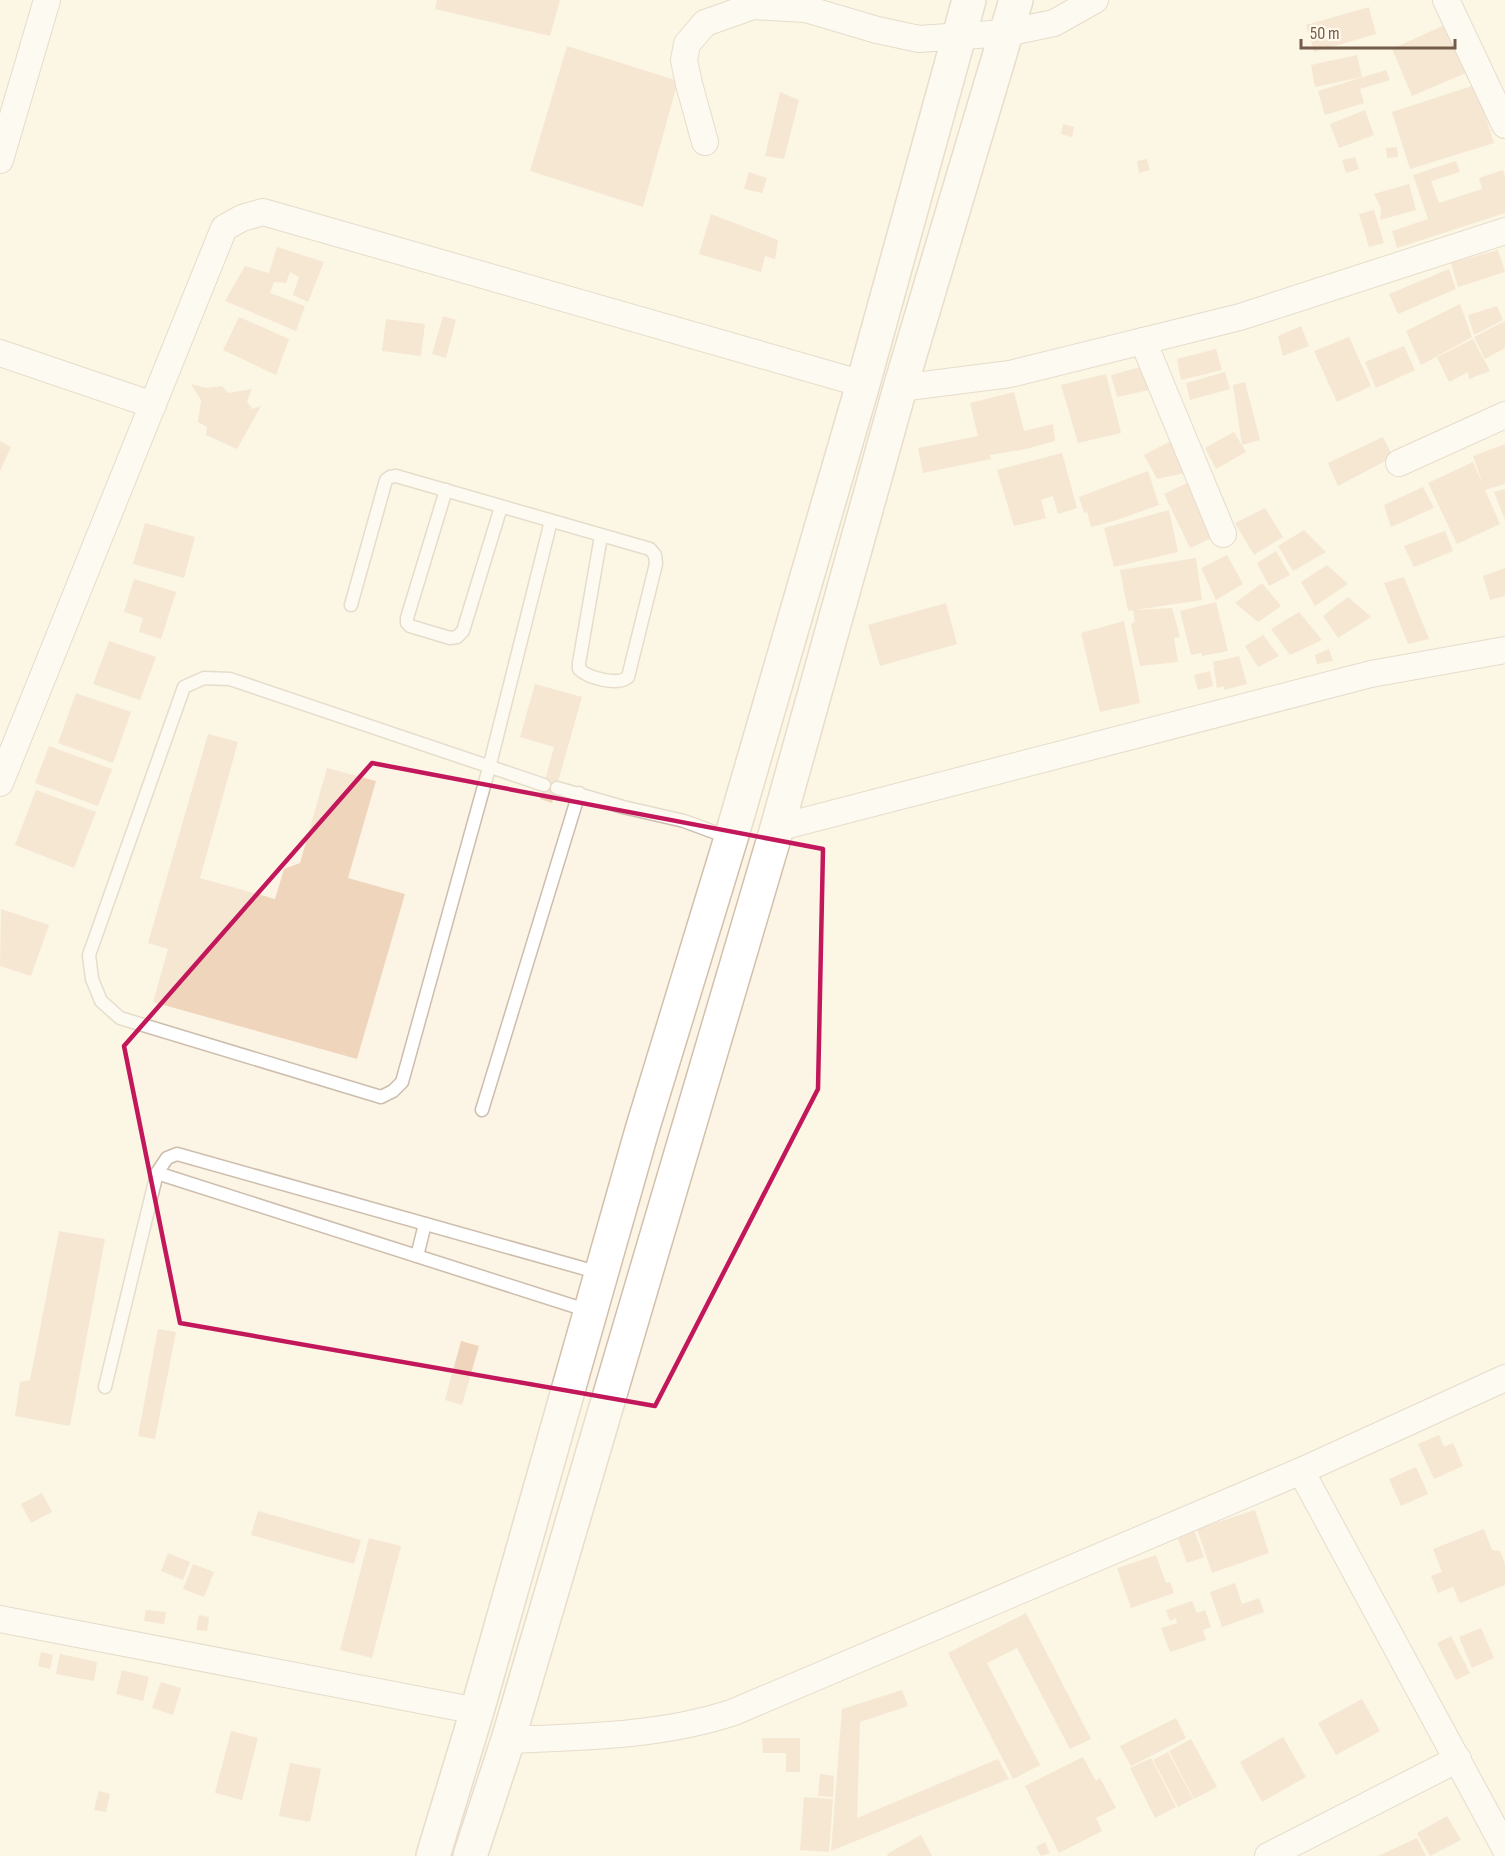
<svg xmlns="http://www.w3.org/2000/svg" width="1505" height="1856" viewBox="0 0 1505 1856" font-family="'Sofia Sans Condensed',sans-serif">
  <rect width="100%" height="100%" fill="#fcf5e5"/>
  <g fill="#f0d5bd">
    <polygon points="437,0 560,0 550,36 435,9"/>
    <polygon points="1369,7 1376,34 1314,52 1306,25"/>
    <polygon points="1447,24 1468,72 1412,96 1392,49"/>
    <polygon points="567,46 678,81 643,207 530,171"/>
    <polygon points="1357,55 1362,77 1315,87 1311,65"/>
    <polygon points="1386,70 1390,80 1360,89 1364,103 1325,115 1318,91"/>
    <polygon points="1475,85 1494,143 1410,169 1392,112"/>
    <polygon points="780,92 799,100 784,159 765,156"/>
    <polygon points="1365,110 1374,135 1339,148 1330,124"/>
    <polygon points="1063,124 1074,127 1072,137 1061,134"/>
    <polygon points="1397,147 1398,157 1387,158 1386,148"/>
    <polygon points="1355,157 1359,169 1346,173 1342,160"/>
    <polygon points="1147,159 1150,170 1139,173 1137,161"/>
    <polygon points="1456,161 1460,172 1431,181 1439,203 1482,189 1479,178 1503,170 1505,176 1505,213 1397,248 1392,231 1428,219 1413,175"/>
    <polygon points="749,172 767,178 762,193 744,189"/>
    <polygon points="1409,184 1416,210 1380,220 1381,208 1374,194"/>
    <polygon points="1374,210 1384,243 1369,247 1359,214"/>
    <polygon points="711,214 778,240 775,259 765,256 761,272 699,254"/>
    <polygon points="277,247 324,262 308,302 293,295 299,277 290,272 286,283 274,282 270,293 305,306 296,331 225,301 245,266 269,273"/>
    <polygon points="1498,250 1505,272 1458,287 1451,263"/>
    <polygon points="1449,269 1456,289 1398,314 1389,294"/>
    <polygon points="1460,304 1472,337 1421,365 1406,331"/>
    <polygon points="1497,306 1503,320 1474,335 1468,315"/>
    <polygon points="443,316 456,320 446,358 432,354"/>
    <polygon points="239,317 289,339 276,375 223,350"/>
    <polygon points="386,319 425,324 421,356 382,351"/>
    <polygon points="1505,321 1505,348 1485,359 1474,337"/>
    <polygon points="1301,326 1309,346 1283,356 1278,336"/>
    <polygon points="1349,337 1371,386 1337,402 1314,351"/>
    <polygon points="1473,339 1490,371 1469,379 1468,372 1449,382 1437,357"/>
    <polygon points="1404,346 1415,370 1376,388 1365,362"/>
    <polygon points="1216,349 1222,370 1181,380 1177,359"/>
    <polygon points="1148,365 1154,389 1117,397 1111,375"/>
    <polygon points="1225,372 1230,389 1190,400 1186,383"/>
    <polygon points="1106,374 1121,433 1078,443 1061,385"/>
    <polygon points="1245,382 1260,440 1242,445 1233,385"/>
    <polygon points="191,384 206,388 222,386 228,393 252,389 247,401 252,409 261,406 237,449 206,435 207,427 198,422 201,400"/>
    <polygon points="1014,392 1024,431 1053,424 1055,441 1026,449 990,455 991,459 923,473 918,448 978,436 970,403"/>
    <polygon points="1234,432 1246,452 1216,469 1205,448"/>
    <polygon points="1383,437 1393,457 1338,486 1328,463"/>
    <polygon points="0,441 11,447 0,471"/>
    <polygon points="1171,441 1185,473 1157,479 1144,455"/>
    <polygon points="1505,444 1505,484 1485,490 1500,524 1457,544 1428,483 1473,462 1483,485 1473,456"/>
    <polygon points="1062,453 1077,508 1058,514 1053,496 1041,500 1046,518 1014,526 997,470"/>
    <polygon points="1148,471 1159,505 1117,520 1091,527 1087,512 1084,513 1079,497"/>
    <polygon points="1189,482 1216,536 1190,548 1164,494"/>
    <polygon points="1423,487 1434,508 1391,527 1384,505"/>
    <polygon points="1505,489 1505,520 1494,492"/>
    <polygon points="1265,508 1283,537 1254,555 1235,523"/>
    <polygon points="1169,510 1178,552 1114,567 1104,528"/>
    <polygon points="145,523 195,537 184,578 133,564"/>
    <polygon points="1304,530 1326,552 1293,571 1278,546"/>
    <polygon points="1445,531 1453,551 1414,567 1404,546"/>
    <polygon points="1276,551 1290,575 1269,586 1257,563"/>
    <polygon points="1227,555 1243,584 1216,600 1201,568"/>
    <polygon points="1196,558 1202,600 1135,610 1172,608 1180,637 1174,638 1178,662 1140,666 1131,624 1135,622 1133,610 1128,611 1120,570"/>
    <polygon points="1327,565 1348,584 1315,606 1301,582"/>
    <polygon points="1505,568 1505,596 1490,600 1483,576"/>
    <polygon points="1404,577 1429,639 1408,644 1384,583"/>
    <polygon points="134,579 176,592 161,639 139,632 143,618 124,612"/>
    <polygon points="1262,583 1281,606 1258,622 1235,603"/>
    <polygon points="1348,597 1371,617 1338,638 1323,616"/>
    <polygon points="1216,602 1228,651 1202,656 1201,653 1191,655 1180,611"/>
    <polygon points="946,603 957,644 880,666 868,625"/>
    <polygon points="1299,612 1322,640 1290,655 1271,629"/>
    <polygon points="1124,621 1140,703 1100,712 1081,633"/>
    <polygon points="1263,635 1279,656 1258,667 1245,646"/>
    <polygon points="109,641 156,657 140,700 93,684"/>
    <polygon points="1329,649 1333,661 1317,664 1315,655"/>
    <polygon points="1239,656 1247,684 1224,690 1224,686 1217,688 1213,662"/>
    <polygon points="1210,671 1213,686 1198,690 1194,675"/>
    <polygon points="535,684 582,697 552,803 540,799 554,747 520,737"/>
    <polygon points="76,693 131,712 113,763 58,743"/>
    <polygon points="208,734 238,742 200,878 275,899 284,869 300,863 327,768 376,781 348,878 405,894 357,1059 153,1002 168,949 148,943"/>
    <polygon points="49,746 112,769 98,806 35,783"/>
    <polygon points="36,790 96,812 74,868 15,845"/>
    <polygon points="1,909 49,925 31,976 0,966"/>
    <polygon points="59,1231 105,1239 70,1426 15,1416 20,1382 30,1380"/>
    <polygon points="158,1329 176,1332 155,1439 138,1436"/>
    <polygon points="461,1341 479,1346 462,1405 445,1400"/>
    <polygon points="1439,1435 1444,1447 1453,1443 1463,1466 1434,1479 1418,1444"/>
    <polygon points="1416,1467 1428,1494 1401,1506 1389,1479"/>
    <polygon points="42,1493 52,1512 31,1523 21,1504"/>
    <polygon points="1255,1510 1269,1553 1212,1573 1197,1529"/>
    <polygon points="258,1511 361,1540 354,1564 251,1535"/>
    <polygon points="1484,1529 1492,1550 1500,1551 1505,1564 1505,1585 1460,1603 1453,1587 1438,1593 1431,1576 1442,1572 1433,1549"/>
    <polygon points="1194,1530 1204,1557 1187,1563 1177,1536"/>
    <polygon points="369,1538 401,1546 372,1658 340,1650"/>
    <polygon points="168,1553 190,1562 183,1580 161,1571"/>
    <polygon points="1156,1555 1166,1583 1170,1582 1174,1593 1131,1608 1117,1568"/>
    <polygon points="193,1564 214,1572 204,1597 183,1589"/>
    <polygon points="1235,1583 1242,1604 1259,1598 1264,1612 1222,1627 1210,1592"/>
    <polygon points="1192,1601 1197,1613 1205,1610 1211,1627 1203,1630 1206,1640 1170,1652 1161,1628 1177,1623 1176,1618 1170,1621 1166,1610"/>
    <polygon points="146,1610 166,1612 164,1624 144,1621"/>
    <polygon points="1026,1613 1091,1739 1070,1749 1017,1648 987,1663 1040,1765 1013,1779 948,1653"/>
    <polygon points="199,1615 209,1617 207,1631 196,1630"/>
    <polygon points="1481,1628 1494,1658 1472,1668 1459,1637"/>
    <polygon points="1451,1636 1470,1673 1456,1680 1437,1643"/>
    <polygon points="41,1652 53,1655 50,1669 38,1666"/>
    <polygon points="60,1654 97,1662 94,1681 56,1674"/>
    <polygon points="122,1670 149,1677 143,1701 116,1694"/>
    <polygon points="161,1682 181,1688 173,1715 152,1708"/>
    <polygon points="902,1690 908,1706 860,1722 857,1818 998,1759 1009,1779 831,1851 842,1709"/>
    <polygon points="1362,1699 1380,1731 1336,1755 1318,1723"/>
    <polygon points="1176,1718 1186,1738 1131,1766 1120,1746"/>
    <polygon points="231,1731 258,1738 242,1800 215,1793"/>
    <polygon points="1283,1737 1306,1777 1262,1802 1240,1762"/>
    <polygon points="762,1738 800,1738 800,1772 786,1772 786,1753 763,1753"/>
    <polygon points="1191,1739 1217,1787 1194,1799 1169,1751"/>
    <polygon points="1168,1752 1193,1799 1178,1807 1153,1760"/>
    <polygon points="1083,1757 1096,1781 1100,1778 1116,1808 1096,1818 1102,1831 1059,1853 1025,1786"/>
    <polygon points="1151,1758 1176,1807 1155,1818 1130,1768"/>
    <polygon points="290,1763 321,1769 310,1822 279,1816"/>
    <polygon points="820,1774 834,1776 833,1797 818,1796"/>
    <polygon points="99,1791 110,1794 106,1812 94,1810"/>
    <polygon points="804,1797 833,1799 829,1852 800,1850"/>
    <polygon points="1447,1816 1461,1840 1430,1856 1417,1833"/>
    <polygon points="921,1835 932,1856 888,1856 887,1854"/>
    <polygon points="1417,1838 1426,1856 1378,1856"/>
    <polygon points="1045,1842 1050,1853 1041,1856 1036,1847"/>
  </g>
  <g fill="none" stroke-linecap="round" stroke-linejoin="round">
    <g stroke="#cdbdac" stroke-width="15">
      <g id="lane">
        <polyline points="446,490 407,618 407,623 410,626 450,638 457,637 463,631 501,507"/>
        <path d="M351,605L386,480L390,477L396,476L650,549L655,555L656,564L628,677C618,686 588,678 579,669V663L601,536"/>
        <polyline points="544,785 230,679 204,678 184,687 89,955 92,979 101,1001 120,1018 381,1097 393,1091 402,1082 489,768 551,521"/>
        <polyline points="557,788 623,807 684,821 730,838"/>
        <polyline points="482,1110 579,793"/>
        <polyline points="157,1173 589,1311"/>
        <polyline points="417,1256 425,1224"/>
        <polyline points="105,1387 157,1173 167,1158 177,1154 600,1273"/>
      </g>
    </g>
    <g stroke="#cdbdac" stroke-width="28">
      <g id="street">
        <polyline points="1446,0 1505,125"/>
        <polyline points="705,142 689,84 684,60 687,44 705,23 753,6 806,9 877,30 919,39 1006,33 1054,23 1095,0"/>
        <polyline points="0,160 47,0"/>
        <polyline points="1143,341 1223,534"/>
        <polyline points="0,353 153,405"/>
        <polyline points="900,388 1010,374 1240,317 1505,231"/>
        <polyline points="1399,463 1505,415"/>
        <polyline points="0,783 224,228 242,218 263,212 863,384"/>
        <polyline points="777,828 1371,674 1505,650"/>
        <polyline points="1301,1471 1505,1848"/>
        <polyline points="0,1619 477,1711"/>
        <path d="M508,1740C583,1737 663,1736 734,1712L1301,1471L1505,1378"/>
        <polyline points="1268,1856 1458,1759"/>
      </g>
    </g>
    <g stroke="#d2bfac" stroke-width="36">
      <g id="secondary">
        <polyline points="433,1856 477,1711 642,1130 731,838 863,384 969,0"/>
        <polyline points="470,1856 508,1740 777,828 900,388 1016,0"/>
      </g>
    </g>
    <use href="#lane" stroke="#fff" stroke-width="12"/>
    <use href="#street" stroke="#fff" stroke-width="26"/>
    <use href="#secondary" stroke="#fff" stroke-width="33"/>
  </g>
  <path d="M0 0H1505V1856H0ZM372,763L823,849L818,1089L655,1406L180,1323L124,1046Z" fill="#fcf5e5" fill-opacity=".55" fill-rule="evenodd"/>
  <path fill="none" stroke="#c2185b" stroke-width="4.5" stroke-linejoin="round" d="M372,763L823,849L818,1089L655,1406L180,1323L124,1046Z"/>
  <path d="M1301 39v9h154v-9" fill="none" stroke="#745c4b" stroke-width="3"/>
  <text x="1310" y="39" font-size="18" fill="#745c4b" stroke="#fff8eb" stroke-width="4.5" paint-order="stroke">50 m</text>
</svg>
